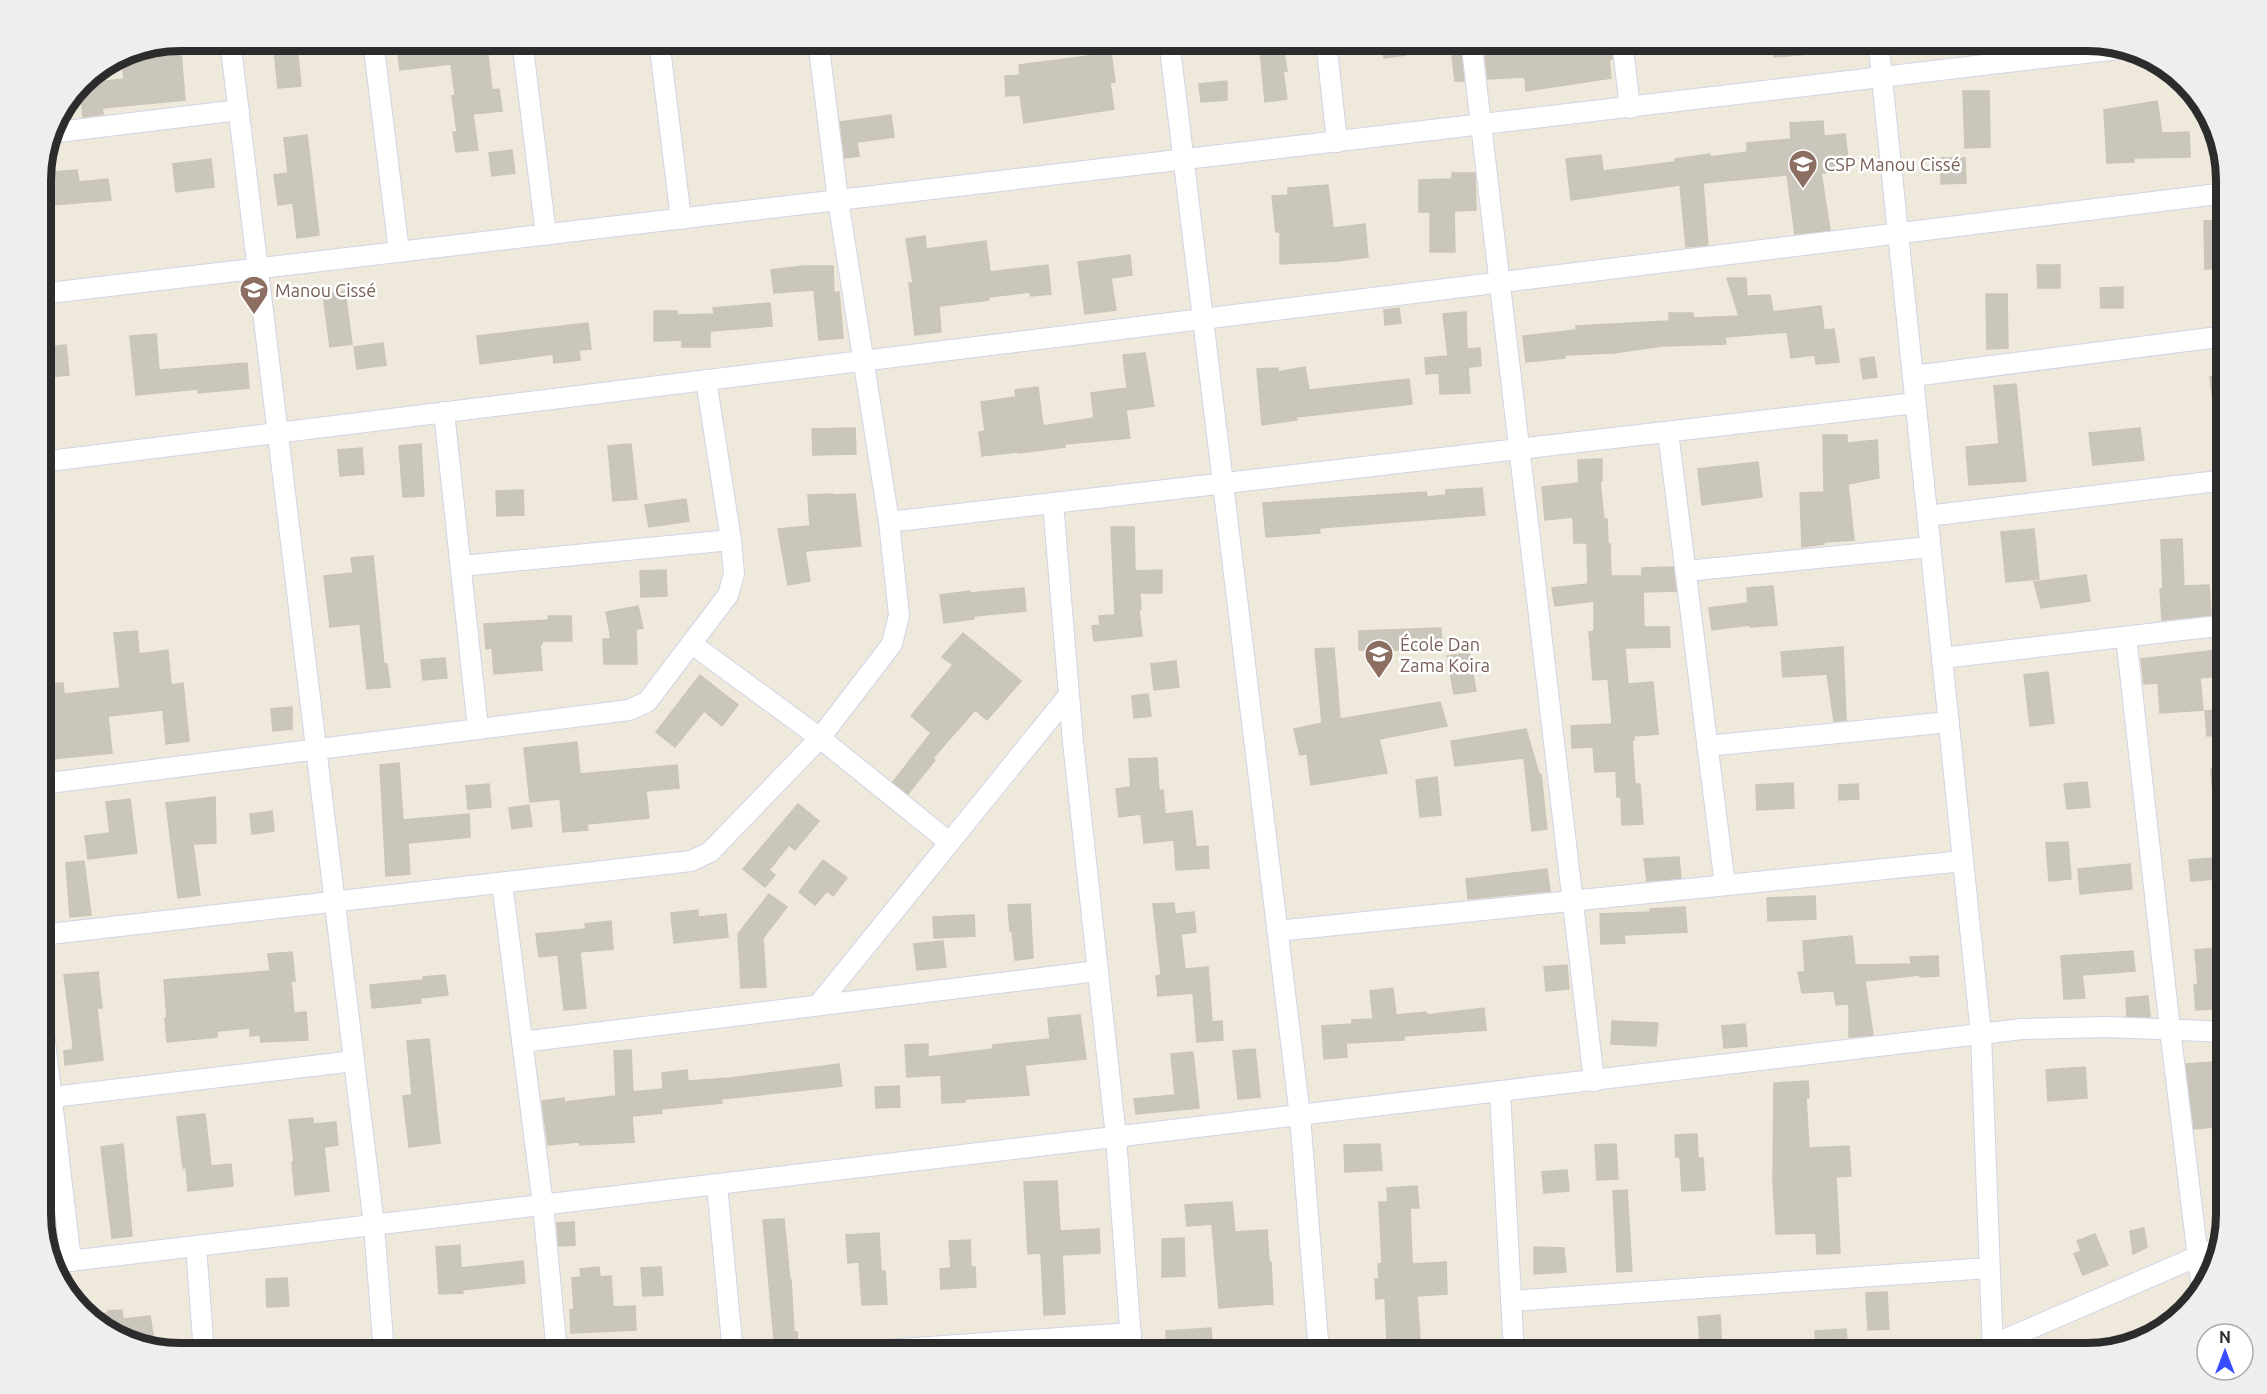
<svg xmlns="http://www.w3.org/2000/svg" width="2267" height="1394" viewBox="0 0 2267 1394" font-family="Ubuntu,sans-serif">
  <rect width="100%" height="100%" fill="#efe9dc"/>
  <g fill="#cac6bc" stroke="#cbc5b6" stroke-width="1.5">
    <polygon points="407,40 434,40 435,51 482,45 483,56 488,55 492,90 499,89 502,111 473,114 478,150 456,152 453,132 457,132 452,96 455,95 451,64 400,70 398,54 409,53"/>
    <polygon points="1259,40 1282,40 1287,71 1283,71 1287,99 1265,102"/>
    <polygon points="1382,40 1404,40 1406,55 1384,58"/>
    <polygon points="1526,40 1549,40 1550,44 1578,40 1610,40 1612,59 1609,60 1611,78 1526,91 1525,77 1488,79 1485,54 1521,53 1521,51 1527,50"/>
    <polygon points="1773,40 1807,40 1809,54 1774,57"/>
    <polygon points="180,41 185,100 102,108 103,114 83,117 80,84 124,79 122,62 158,58 157,45"/>
    <polygon points="297,46 301,86 278,88 274,49"/>
    <polygon points="1111,53 1115,82 1110,83 1114,109 1024,123 1020,95 1006,96 1005,76 1020,75 1019,65"/>
    <polygon points="1461,55 1464,81 1455,81 1452,56"/>
    <polygon points="1227,81 1227,100 1201,102 1199,84"/>
    <polygon points="1963,91 1989,91 1990,147 1965,148"/>
    <polygon points="2157,101 2162,133 2189,132 2190,157 2134,158 2134,162 2107,163 2104,110"/>
    <polygon points="891,115 894,137 857,142 859,156 845,158 840,122"/>
    <polygon points="1823,121 1824,136 1845,134 1849,169 1826,170 1826,173 1821,173 1830,230 1795,234 1787,175 1703,183 1708,245 1686,247 1680,185 1571,200 1566,159 1601,155 1603,171 1675,162 1675,159 1710,154 1710,157 1747,152 1747,143 1791,139 1790,123"/>
    <polygon points="307,135 319,235 297,238 293,203 278,205 274,175 288,173 284,138"/>
    <polygon points="512,150 515,173 492,176 489,153"/>
    <polygon points="1941,158 1965,158 1966,183 1941,184"/>
    <polygon points="211,159 214,187 176,192 173,164"/>
    <polygon points="77,170 79,182 108,179 111,200 41,206 41,186 55,184 54,172"/>
    <polygon points="1452,173 1475,173 1476,210 1454,211 1455,252 1430,252 1430,212 1419,212 1419,180 1452,179"/>
    <polygon points="1328,185 1333,228 1365,224 1368,257 1338,261 1280,264 1280,232 1276,232 1272,196 1288,195 1288,188"/>
    <polygon points="2224,220 2225,268 2205,269 2204,221"/>
    <polygon points="925,236 926,249 986,241 990,272 1048,265 1051,294 1031,296 1030,292 989,297 989,300 939,306 941,332 915,335 909,283 913,283 906,239"/>
    <polygon points="1130,255 1132,275 1111,278 1116,310 1085,314 1078,262"/>
    <polygon points="2037,265 2060,265 2060,288 2038,288"/>
    <polygon points="804,266 833,266 834,293 839,292 843,338 819,340 814,290 774,293 771,270"/>
    <polygon points="1727,278 1746,278 1747,296 1770,295 1773,312 1821,306 1824,330 1834,329 1839,362 1816,364 1815,355 1791,358 1787,332 1725,337 1726,344 1662,346 1613,353 1565,355 1565,358 1526,362 1523,336 1576,330 1576,326 1669,321 1669,313 1693,313 1693,318 1739,316"/>
    <polygon points="2123,287 2123,308 2101,308 2100,288"/>
    <polygon points="345,291 352,344 330,347 323,294"/>
    <polygon points="1986,294 2007,294 2008,348 1987,349"/>
    <polygon points="770,303 772,326 710,331 710,347 682,347 682,340 654,341 654,311 677,311 677,315 714,314 713,308"/>
    <polygon points="1399,308 1401,323 1385,325 1384,310"/>
    <polygon points="1466,312 1467,349 1480,348 1481,366 1468,367 1470,393 1440,394 1439,373 1426,374 1425,358 1448,356 1443,314"/>
    <polygon points="588,323 591,349 579,350 580,360 554,363 553,354 480,364 477,336"/>
    <polygon points="156,334 159,370 247,363 249,388 198,393 198,389 136,395 130,336"/>
    <polygon points="383,343 386,365 357,369 354,347"/>
    <polygon points="66,345 69,375 48,377 45,347"/>
    <polygon points="1145,353 1154,406 1126,410 1130,438 1065,444 1065,447 1019,453 1019,452 982,456 979,432 985,431 981,402 1016,397 1015,390 1038,387 1043,426 1094,418 1091,393 1127,388 1123,355"/>
    <polygon points="1874,357 1877,377 1863,379 1860,359"/>
    <polygon points="1305,367 1309,390 1409,379 1412,404 1296,417 1297,420 1262,425 1257,369 1278,368 1278,372"/>
    <polygon points="2226,375 2226,428 2216,428 2210,377"/>
    <polygon points="2016,384 2026,481 1969,485 1966,447 1999,444 1994,386"/>
    <polygon points="855,428 856,454 813,455 812,429"/>
    <polygon points="2140,428 2144,460 2093,465 2089,433"/>
    <polygon points="1823,435 1847,435 1847,443 1877,440 1879,478 1848,484 1854,540 1824,542 1824,544 1802,547 1800,493 1824,492"/>
    <polygon points="421,444 424,496 403,497 399,446"/>
    <polygon points="631,444 637,499 613,501 608,446"/>
    <polygon points="362,448 364,474 340,476 338,450"/>
    <polygon points="1602,459 1602,481 1600,481 1604,519 1607,519 1608,544 1610,544 1611,576 1642,576 1642,568 1673,567 1676,591 1643,592 1644,627 1669,627 1670,647 1625,648 1628,684 1653,682 1658,734 1634,736 1634,740 1632,740 1635,784 1640,784 1643,824 1622,825 1621,797 1617,797 1616,771 1595,772 1593,747 1572,748 1571,726 1612,724 1608,679 1593,680 1589,632 1594,631 1594,601 1555,606 1552,588 1588,584 1587,543 1574,543 1573,517 1545,520 1542,487 1579,483 1578,460"/>
    <polygon points="1758,462 1762,497 1702,505 1698,469"/>
    <polygon points="1482,488 1485,515 1319,528 1320,533 1266,537 1263,503 1426,492 1427,497 1446,495 1446,490"/>
    <polygon points="523,490 524,515 497,516 496,491"/>
    <polygon points="833,494 833,495 855,494 861,546 805,551 810,581 788,585 778,529 810,526 808,495"/>
    <polygon points="686,499 689,521 649,527 645,505"/>
    <polygon points="1111,527 1134,527 1135,571 1162,570 1162,593 1140,593 1141,609 1139,610 1142,636 1094,641 1092,626 1100,625 1099,616 1115,615"/>
    <polygon points="2034,529 2039,579 2006,582 2001,532"/>
    <polygon points="2182,539 2184,586 2209,585 2211,615 2162,620 2160,589 2163,589 2161,540"/>
    <polygon points="373,556 384,664 387,664 390,687 367,689 360,624 330,627 324,576 353,573 351,558"/>
    <polygon points="666,570 667,596 641,597 640,571"/>
    <polygon points="2086,575 2090,601 2041,608 2034,582"/>
    <polygon points="1773,586 1777,625 1750,627 1750,625 1712,630 1709,608 1748,603 1747,588"/>
    <polygon points="1024,588 1026,611 974,616 974,619 944,623 940,595 970,591 970,593"/>
    <polygon points="638,606 643,628 636,629 637,664 604,664 603,639 611,639 606,612"/>
    <polygon points="548,616 571,616 572,641 542,641 542,644 540,645 542,670 494,674 492,648 486,649 484,624 549,620"/>
    <polygon points="1441,628 1442,649 1405,651 1405,650 1359,650 1359,631"/>
    <polygon points="137,631 139,654 168,650 171,685 183,683 189,741 166,744 163,710 108,716 112,753 41,760 41,723 50,723 46,684 63,683 64,694 120,688 114,633"/>
    <polygon points="963,633 1021,681 987,720 975,710 933,758 935,760 908,794 893,782 931,733 911,716 953,665 942,657"/>
    <polygon points="1843,647 1846,720 1834,721 1827,674 1783,677 1781,652"/>
    <polygon points="1334,648 1340,719 1440,702 1447,726 1379,739 1387,773 1311,785 1307,754 1300,755 1294,729 1322,723 1315,649"/>
    <polygon points="2226,649 2226,675 2200,678 2203,710 2160,713 2158,683 2144,684 2141,659"/>
    <polygon points="1469,653 1476,691 1454,694 1447,656"/>
    <polygon points="445,658 447,678 423,680 421,660"/>
    <polygon points="1176,661 1179,687 1154,690 1151,664"/>
    <polygon points="2048,672 2054,723 2030,726 2024,675"/>
    <polygon points="700,675 738,705 722,726 704,711 675,747 656,732"/>
    <polygon points="1148,694 1151,716 1134,718 1132,696"/>
    <polygon points="292,707 292,729 273,731 271,709"/>
    <polygon points="2226,709 2226,734 2207,736 2205,711"/>
    <polygon points="1526,729 1539,774 1541,774 1547,829 1532,831 1524,758 1455,766 1451,741"/>
    <polygon points="577,742 580,774 677,765 679,788 646,791 649,818 587,824 588,830 563,832 560,799 530,802 524,748"/>
    <polygon points="1157,758 1159,791 1163,790 1165,814 1192,811 1196,847 1208,846 1209,868 1176,870 1174,840 1144,843 1141,814 1119,817 1116,789 1131,787 1129,759"/>
    <polygon points="399,763 403,820 469,814 470,837 408,843 410,874 386,876 380,765"/>
    <polygon points="2226,768 2226,821 2215,821 2211,769"/>
    <polygon points="1437,777 1441,815 1420,817 1416,780"/>
    <polygon points="2087,782 2090,807 2067,809 2064,784"/>
    <polygon points="1793,783 1794,808 1757,810 1756,785"/>
    <polygon points="489,784 491,807 468,809 466,786"/>
    <polygon points="1858,784 1859,799 1839,800 1839,785"/>
    <polygon points="215,797 216,843 193,844 200,895 178,898 166,803"/>
    <polygon points="130,799 137,853 88,859 85,836 110,833 106,802"/>
    <polygon points="798,804 819,821 795,850 789,845 769,870 775,875 765,887 743,869"/>
    <polygon points="529,805 532,826 512,829 509,808"/>
    <polygon points="272,811 274,831 252,834 250,814"/>
    <polygon points="2068,842 2071,879 2049,881 2046,843"/>
    <polygon points="1679,857 1681,878 1647,881 1644,859"/>
    <polygon points="2214,858 2216,879 2191,881 2189,860"/>
    <polygon points="823,860 847,878 833,896 827,891 815,905 799,892"/>
    <polygon points="84,861 91,915 70,917 66,863"/>
    <polygon points="2130,864 2132,889 2080,894 2078,869"/>
    <polygon points="1547,869 1550,891 1468,899 1466,879"/>
    <polygon points="769,894 787,907 763,938 766,987 741,988 738,934"/>
    <polygon points="1815,896 1816,919 1768,921 1767,898"/>
    <polygon points="1174,903 1175,914 1194,912 1196,932 1181,934 1185,969 1208,967 1212,1022 1222,1021 1223,1040 1197,1042 1193,993 1158,996 1156,976 1161,975 1153,904"/>
    <polygon points="1030,904 1033,958 1015,960 1012,931 1010,931 1008,905"/>
    <polygon points="1685,907 1687,932 1624,935 1625,943 1601,944 1600,914 1650,912 1650,909"/>
    <polygon points="698,910 698,917 726,914 728,937 674,943 671,913"/>
    <polygon points="974,915 975,936 934,938 933,917"/>
    <polygon points="611,921 613,949 580,952 586,1008 564,1010 558,955 539,957 536,934 586,929 585,924"/>
    <polygon points="1852,936 1855,965 1911,964 1910,957 1938,956 1939,976 1920,977 1920,975 1865,981 1873,1035 1849,1037 1849,1004 1836,1005 1834,991 1802,993 1798,972 1805,972 1803,941"/>
    <polygon points="943,941 946,967 917,970 914,944"/>
    <polygon points="2226,947 2226,1008 2196,1010 2194,985 2198,985 2195,950"/>
    <polygon points="2133,951 2135,971 2082,975 2085,998 2064,999 2061,956"/>
    <polygon points="292,952 295,981 291,981 294,1013 306,1012 308,1040 261,1042 260,1035 250,1036 250,1028 217,1031 217,1037 167,1042 165,1018 167,1018 164,980 270,971 268,954"/>
    <polygon points="1567,965 1569,989 1546,991 1544,967"/>
    <polygon points="98,972 102,1008 97,1008 103,1060 65,1065 64,1051 72,1050 73,1045 64,975"/>
    <polygon points="445,975 448,995 420,998 421,1003 372,1008 370,985 423,980 423,977"/>
    <polygon points="1393,988 1396,1015 1426,1012 1427,1015 1484,1008 1486,1030 1404,1036 1404,1040 1346,1043 1347,1057 1324,1059 1322,1026 1352,1024 1352,1020 1373,1019 1370,991"/>
    <polygon points="2148,996 2150,1017 2127,1016 2126,998"/>
    <polygon points="1080,1015 1086,1059 1025,1065 1029,1095 965,1099 965,1102 942,1103 941,1075 907,1077 905,1045 928,1044 928,1057 993,1049 993,1045 1050,1039 1048,1018"/>
    <polygon points="1612,1021 1658,1023 1656,1046 1611,1044"/>
    <polygon points="1745,1024 1747,1046 1724,1048 1722,1026"/>
    <polygon points="429,1039 440,1143 409,1147 403,1096 412,1095 407,1041"/>
    <polygon points="1255,1049 1260,1097 1238,1099 1233,1051"/>
    <polygon points="631,1050 633,1092 663,1089 662,1073 687,1070 688,1081 731,1078 839,1064 842,1086 721,1099 722,1103 661,1109 662,1113 632,1116 634,1142 580,1145 579,1142 548,1145 542,1101 564,1098 564,1102 616,1096 614,1051"/>
    <polygon points="1193,1052 1199,1108 1136,1114 1134,1099 1175,1095 1171,1054"/>
    <polygon points="2226,1061 2226,1126 2194,1129 2186,1064"/>
    <polygon points="2085,1067 2087,1098 2048,1101 2046,1070"/>
    <polygon points="1808,1081 1809,1098 1806,1098 1809,1148 1849,1146 1851,1176 1836,1177 1840,1253 1817,1254 1816,1233 1776,1234 1773,1181 1774,1083"/>
    <polygon points="899,1086 900,1107 876,1108 875,1087"/>
    <polygon points="205,1114 211,1166 231,1164 233,1186 188,1191 186,1168 183,1168 177,1117"/>
    <polygon points="313,1118 313,1124 336,1122 338,1145 324,1147 329,1191 295,1195 292,1162 294,1162 289,1120"/>
    <polygon points="1697,1134 1698,1158 1703,1158 1705,1190 1682,1191 1680,1157 1676,1157 1675,1135"/>
    <polygon points="123,1144 132,1236 112,1238 101,1147"/>
    <polygon points="1380,1144 1382,1170 1345,1172 1344,1145"/>
    <polygon points="1616,1144 1618,1179 1597,1180 1595,1145"/>
    <polygon points="1567,1170 1569,1191 1544,1193 1542,1172"/>
    <polygon points="1057,1181 1060,1231 1099,1229 1100,1253 1062,1255 1065,1314 1044,1315 1041,1253 1028,1254 1024,1182"/>
    <polygon points="1417,1186 1419,1208 1410,1208 1412,1261 1413,1264 1446,1262 1447,1294 1417,1296 1421,1353 1398,1353 1397,1339 1387,1340 1385,1298 1376,1299 1375,1279 1379,1279 1378,1264 1382,1263 1379,1202 1388,1202 1387,1188"/>
    <polygon points="1627,1190 1632,1271 1617,1272 1613,1191"/>
    <polygon points="1232,1202 1235,1232 1267,1230 1269,1262 1271,1262 1273,1304 1219,1308 1212,1224 1187,1226 1185,1205"/>
    <polygon points="784,1219 790,1281 791,1280 794,1332 797,1332 798,1347 775,1349 763,1220"/>
    <polygon points="574,1222 575,1245 559,1246 557,1223"/>
    <polygon points="2144,1228 2147,1247 2133,1254 2130,1231"/>
    <polygon points="879,1233 881,1271 885,1271 887,1304 862,1305 859,1262 848,1263 846,1235"/>
    <polygon points="2095,1234 2108,1265 2083,1275 2074,1254 2081,1251 2077,1241"/>
    <polygon points="1184,1238 1185,1276 1162,1277 1162,1239"/>
    <polygon points="970,1240 971,1267 975,1267 976,1287 941,1289 940,1269 951,1268 949,1241"/>
    <polygon points="460,1245 461,1268 523,1261 525,1283 462,1290 463,1293 439,1294 436,1247"/>
    <polygon points="1534,1247 1564,1248 1566,1272 1534,1274"/>
    <polygon points="599,1267 600,1277 611,1276 613,1307 635,1306 636,1330 571,1333 570,1310 574,1309 572,1278 581,1277 580,1269"/>
    <polygon points="661,1267 663,1295 643,1296 641,1268"/>
    <polygon points="287,1278 289,1306 267,1307 266,1279"/>
    <polygon points="1887,1292 1889,1329 1868,1330 1866,1293"/>
    <polygon points="122,1310 123,1319 150,1316 155,1347 110,1335 90,1314 108,1313 108,1311"/>
    <polygon points="1720,1315 1722,1353 1701,1353 1698,1317"/>
    <polygon points="1211,1328 1213,1353 1167,1353 1166,1331"/>
    <polygon points="1846,1329 1848,1353 1817,1353 1815,1331"/>
  </g>
  <g fill="none" stroke-linecap="round" stroke-linejoin="round">
    <g stroke="#d1d3e6" stroke-width="22">
      <g id="street">
        <polyline points="230,40 374,1225 384,1353"/>
        <polyline points="373,40 399,252"/>
        <polyline points="522,40 546,235"/>
        <polyline points="659,40 681,219"/>
        <polyline points="1169,40 1300,1116 1319,1353"/>
        <polyline points="1326,40 1337,142"/>
        <polyline points="1471,40 1594,1081"/>
        <polyline points="1622,40 1630,108"/>
        <polyline points="1878,40 1981,1034 1993,1353"/>
        <polyline points="818,46 866,40"/>
        <polyline points="50,133 239,110"/>
        <polyline points="41,294 2119,49"/>
        <polyline points="1913,376 2226,336"/>
        <polyline points="444,412 478,728"/>
        <polyline points="1668,432 1725,885"/>
        <polyline points="41,462 2226,193"/>
        <polyline points="1053,503 1073,742 1116,1137 1132,1353"/>
        <polyline points="1927,516 2226,480"/>
        <polyline points="889,522 1915,403"/>
        <polyline points="461,566 731,540"/>
        <polyline points="1686,571 1930,547"/>
        <polyline points="2126,637 2170,1029 2202,1290"/>
        <polyline points="692,644 820,738 949,842"/>
        <polyline points="1942,658 2226,625"/>
        <polyline points="1707,746 1949,722"/>
        <polyline points="41,784 629,710 647,702 728,595 734,574 731,540 706,380"/>
        <polyline points="502,883 543,1205 557,1353"/>
        <polyline points="1277,931 1963,861"/>
        <polyline points="41,935 691,861 710,852 820,738 892,644 899,615 889,522 838,200 818,40"/>
        <polyline points="818,1005 1069,695"/>
        <polyline points="41,1008 71,1261"/>
        <polyline points="522,1042 1097,971"/>
        <polyline points="1500,1092 1514,1353"/>
        <polyline points="53,1097 354,1061"/>
        <polyline points="717,1185 733,1353"/>
        <polyline points="196,1246 204,1353"/>
        <polyline points="53,1263 2022,1029 2109,1027 2226,1032"/>
        <polyline points="1511,1301 1989,1268"/>
        <polyline points="1992,1345 2217,1248"/>
        <polyline points="844,1353 1131,1333"/>
      </g>
    </g>
    <use href="#street" stroke="#fff" stroke-width="20"/>
  </g>
  <defs>
    <g id="school-pin" transform="scale(1.5)"><path d="M0 17L-7.5 6A9.5 9.5 0 1 1 7.5 6Z" fill="#8d6e63" stroke="#fff"/><path d="M0-5L7-2L0 1L-7-2ZM-4 1L0 2.5L4 1V4Q0 6-4 4Z" fill="#fff"/></g>
  </defs>
  <g fill-rule="evenodd">
    <use href="#school-pin" x="1803" y="164"/>
    <use href="#school-pin" x="254" y="290"/>
    <use href="#school-pin" x="1379" y="654"/>
  </g>
  <g text-anchor="middle" dominant-baseline="central" stroke-width="5" stroke-linejoin="round" paint-order="stroke">
    <g font-size="18" fill="#785e54" stroke="#fff" text-anchor="start">
      <text x="1824" y="164">CSP Manou Cissé</text>
      <text x="275" y="290">Manou Cissé</text>
      <text x="1400" y="644">École Dan<tspan x="1400" dy="21">Zama Koira</tspan></text>
    </g>
  </g>
  <path d="M0 0H2267V1394H0ZM180 51H2087A129 129 0 0 1 2216 180V1214A129 129 0 0 1 2087 1343H180A129 129 0 0 1 51 1214V180A129 129 0 0 1 180 51Z" fill="#eee" fill-rule="evenodd"/>
  <path fill="none" stroke="#2c2c2c" stroke-width="8" d="M180 51H2087A129 129 0 0 1 2216 180V1214A129 129 0 0 1 2087 1343H180A129 129 0 0 1 51 1214V180A129 129 0 0 1 180 51Z"/>
  <g transform="translate(2225 1352)"><circle r="28" fill="#ffffff" stroke="#ababab" stroke-width="1.5"/>
  <path d="M0-4.5L10 22L0 15L-10 22Z" fill="#394cff"/>
  <text y="-9" font-size="16" font-weight="bold" text-anchor="middle" fill="#2c2c2c">N</text>
  </g>
</svg>
